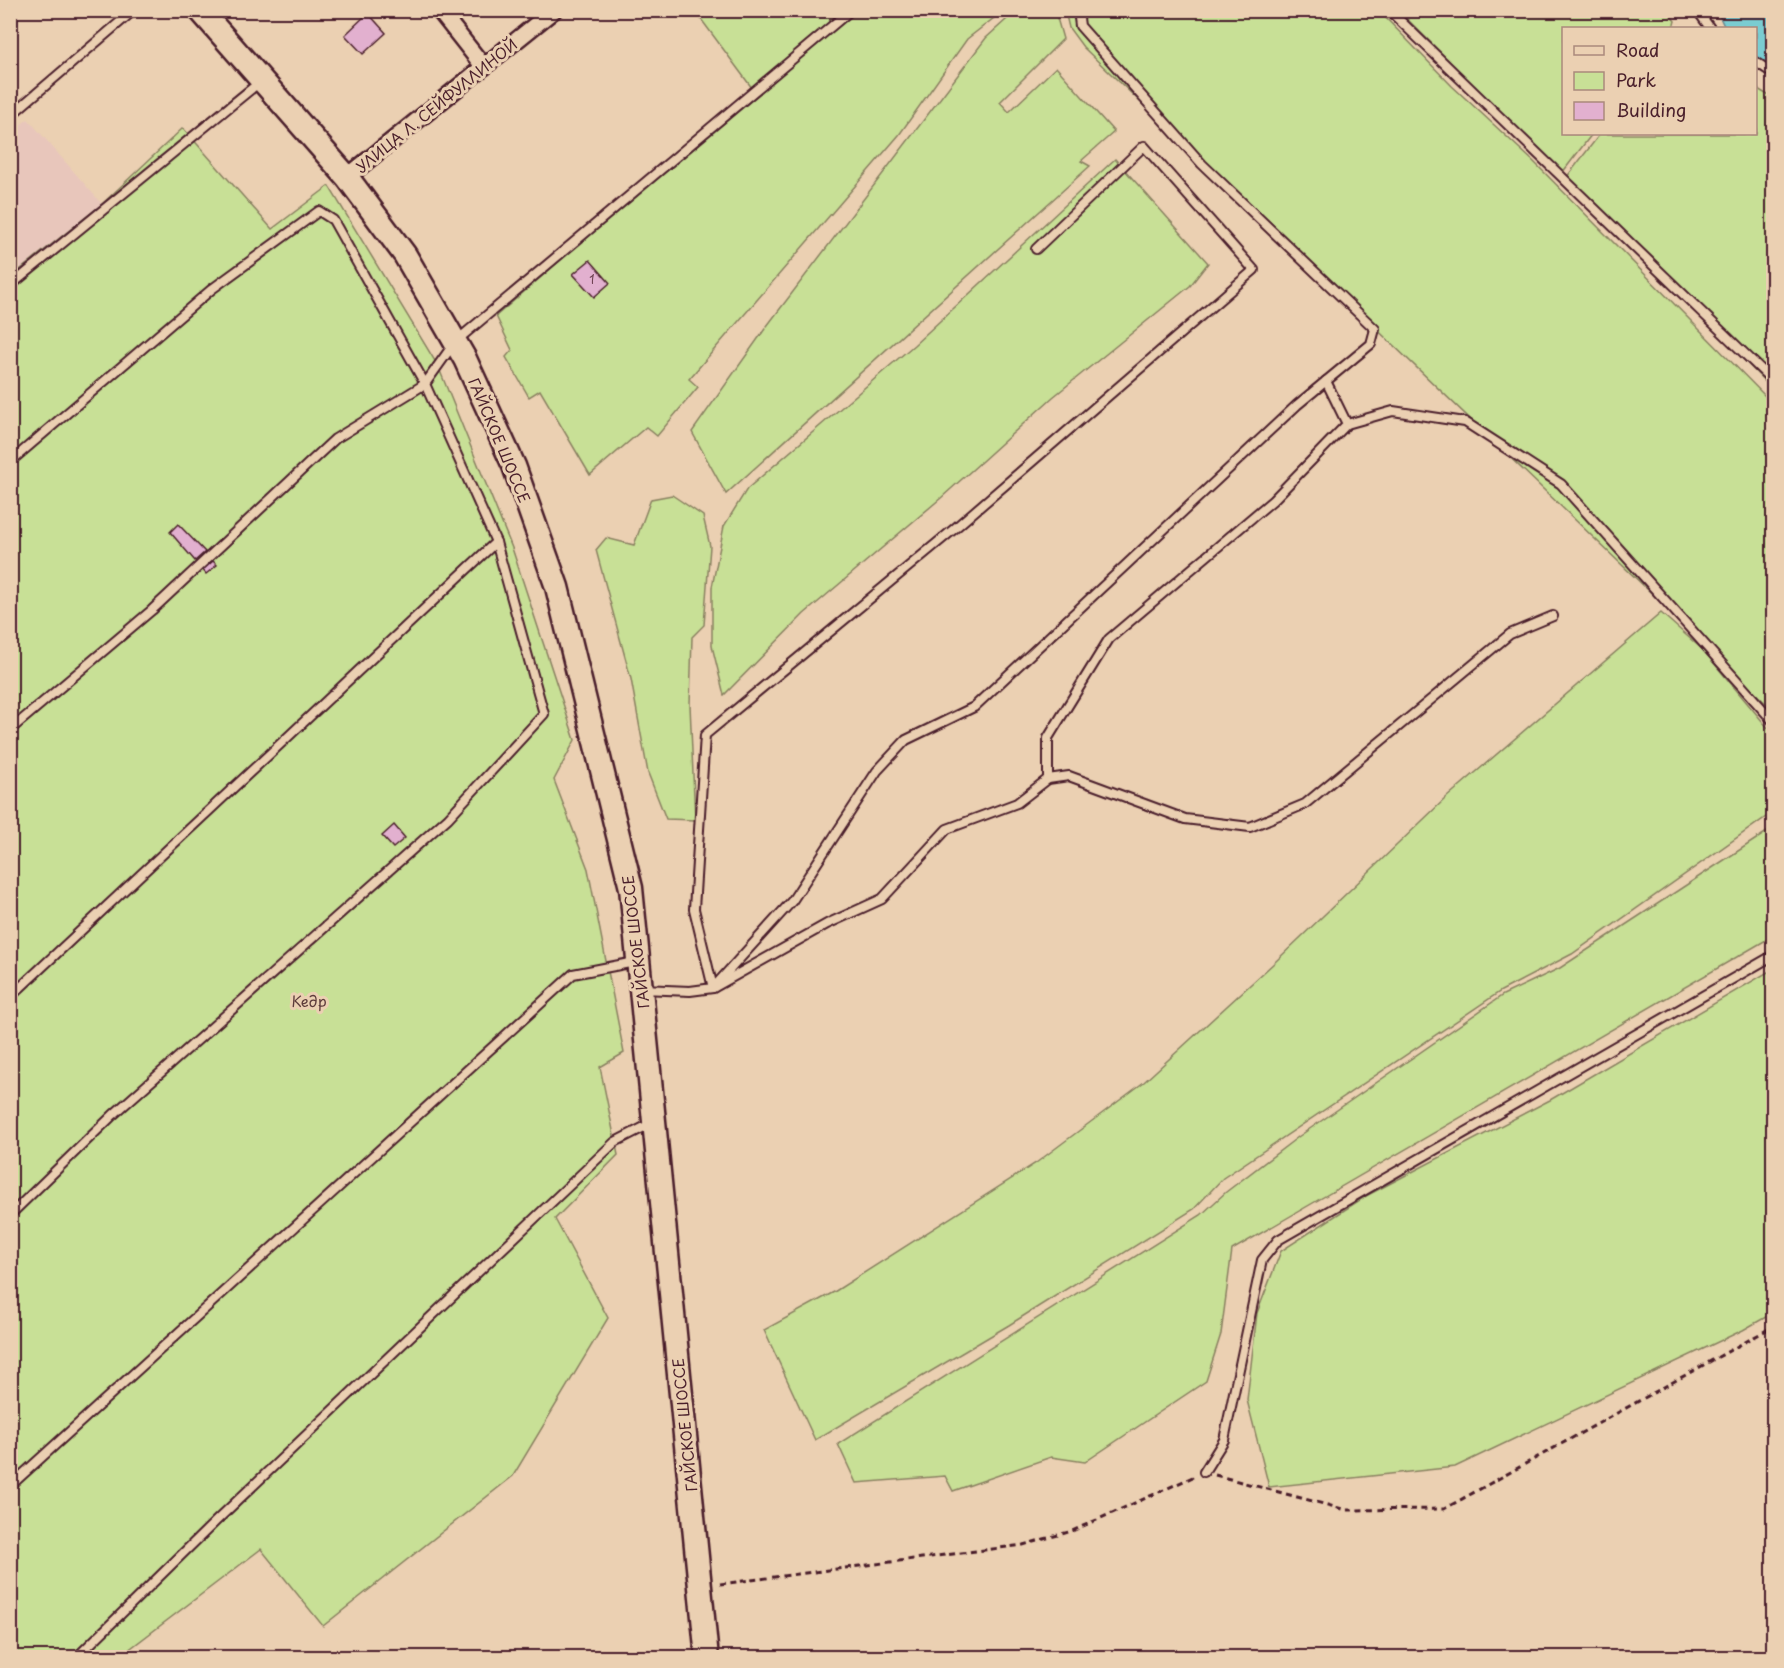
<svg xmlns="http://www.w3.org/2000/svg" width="1784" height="1668" viewBox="0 0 1784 1668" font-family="'Playpen Sans',sans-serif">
  <rect width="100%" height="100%" fill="#ebd0b2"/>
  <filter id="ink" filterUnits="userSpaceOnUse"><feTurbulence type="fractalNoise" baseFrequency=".0167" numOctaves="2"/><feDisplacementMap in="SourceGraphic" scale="12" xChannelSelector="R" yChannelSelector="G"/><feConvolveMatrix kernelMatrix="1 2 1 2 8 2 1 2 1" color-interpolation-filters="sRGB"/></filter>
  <g filter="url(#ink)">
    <polygon fill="#e8c6bb" points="28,119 102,204 11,277 11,132"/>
    <g fill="#c8e096" stroke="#898060" stroke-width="1.5">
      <polygon points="1666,10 1675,21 1673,28 1564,28 1564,134 1592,134 1562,173 1399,11"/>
      <polygon points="695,11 1003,11 967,39 899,135 689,379 698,387 657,436 646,427 590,475 540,390 529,397 506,357 512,350 496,316 755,92"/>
      <polygon points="1016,11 1055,11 1063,39 1000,102 1009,112 1056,67 1114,132 1081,161 1090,166 726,494 692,432 767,326 986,38"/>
      <polygon points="1065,11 1379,11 1452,86 1533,161 1773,404 1773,710 1083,47 1069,28"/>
      <polygon points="1756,88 1773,98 1773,390 1566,178 1600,134 1756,134"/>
      <polygon points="183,128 272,229 329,186 438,366 512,548 575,740 554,780 588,869 624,1053 600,1067 618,1155 555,1219 608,1318 513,1476 323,1626 261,1549 119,1657 11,1658 11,277 102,204"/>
      <polygon points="1115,159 1208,263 1190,286 1053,397 941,498 804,614 724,695 712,646 712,587 724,526 747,489 914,345"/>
      <polygon points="672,495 703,516 710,546 704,625 692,637 690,705 695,820 666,819 648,773 631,679 596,550 606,538 634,545 651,499"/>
      <polygon points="1661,613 1703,650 1773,734 1773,812 1572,954 1501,991 1223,1178 1194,1209 1009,1325 815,1440 764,1330 834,1292 1036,1163 1144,1082 1275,962 1447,797"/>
      <polygon points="1773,828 1773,936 1232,1250 1221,1334 1206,1381 1085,1462 1051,1457 953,1491 945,1476 856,1483 838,1444 1201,1215 1226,1192 1298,1137 1503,995 1560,968"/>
      <polygon points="1773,969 1773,1313 1743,1330 1455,1467 1269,1487 1247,1400 1257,1313 1281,1251 1366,1196 1550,1100"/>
    </g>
    <polygon fill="#7accd1" stroke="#67878f" stroke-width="1.5" points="1717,11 1773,11 1773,67 1756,56 1756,28 1725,28"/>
    <g fill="#e2b0cf" stroke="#4a1f2b" stroke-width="1.5">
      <polygon points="368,13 386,33 363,54 345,35"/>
      <polygon points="590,260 610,283 594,297 573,274"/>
      <polygon points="178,524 205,552 195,561 170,532"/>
      <polygon points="213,561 217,565 206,574 203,570"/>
      <polygon points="394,825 405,838 393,848 382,836"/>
    </g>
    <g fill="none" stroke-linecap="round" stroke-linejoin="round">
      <g stroke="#4a1f2b" stroke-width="12">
        <g id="lane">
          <polyline points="1389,10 1774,382"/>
          <polyline points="1697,10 1710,28"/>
          <polyline points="1756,62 1774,74"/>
          <polyline points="10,116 134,10"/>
          <polyline points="1036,249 1144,146 1254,270 954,529 705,735 694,909 713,988 827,924 882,899 947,829 1017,803 1048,779 1048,738 1109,639 1273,500 1347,424 1326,381"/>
          <polyline points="10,286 261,81"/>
          <polyline points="1347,424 1393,411 1465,422 1561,484 1774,722"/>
          <polyline points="10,462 212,289 319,211 333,220 425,384 335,439 152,610 10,730"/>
          <polyline points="1048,779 1069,776 1185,819 1250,827 1305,804 1510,634 1553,616"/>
          <polyline points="642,989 690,991 713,988 792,901 877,771 906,740 974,707 1297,405 1371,344 1375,329 1202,164 1080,26 1078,10"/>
          <polyline points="10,997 496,542"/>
          <polyline points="10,1215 113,1115 448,818 544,714 496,542 425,384 455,342 851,10"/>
          <polyline points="1204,1472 1224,1440 1262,1260 1278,1240 1774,955"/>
          <polyline points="10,1486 573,974 635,962"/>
          <polyline points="76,1658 216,1521 615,1142 650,1124"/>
        </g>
      </g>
      <g stroke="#4a1f2b" stroke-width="20">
        <g id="street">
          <polyline points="439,10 484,67"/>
          <polyline points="347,177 554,10"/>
        </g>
      </g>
      <g stroke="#4a1f2b" stroke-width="27">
        <polyline id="primary" points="200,10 347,177 405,255 465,359 514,466 557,587 631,888 707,1658"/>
      </g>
      <g stroke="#4a1f2b" stroke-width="3" stroke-dasharray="6 4.5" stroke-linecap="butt">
        <polyline points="1215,1475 1346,1510 1444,1509 1774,1326"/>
        <polyline points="720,1584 1023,1545 1072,1531 1195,1476"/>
      </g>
      <use href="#lane" stroke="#ebd0b2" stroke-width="8"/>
      <use href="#street" stroke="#ebd0b2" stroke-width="15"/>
      <use href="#primary" stroke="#ebd0b2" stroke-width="22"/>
    </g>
  </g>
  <g text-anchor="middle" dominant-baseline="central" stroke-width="6" stroke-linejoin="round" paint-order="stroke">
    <g font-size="12" fill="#704354">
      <text x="592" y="279">1</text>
    </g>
    <g font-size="15" fill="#4a1f2b" stroke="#ebd0b2">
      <text transform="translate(436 105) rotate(-39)">УЛИЦА Л. СЕЙФУЛЛИНОЙ</text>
      <text transform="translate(500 440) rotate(67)">ГАЙСКОЕ ШОССЕ</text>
      <text transform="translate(635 942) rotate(-97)">ГАЙСКОЕ ШОССЕ</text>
      <text transform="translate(684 1425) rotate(-96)">ГАЙСКОЕ ШОССЕ</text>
    </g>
    <g font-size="15" fill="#5d3c3b" stroke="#ebd0b2">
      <text x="309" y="1000">Кедр</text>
    </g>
  </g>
  <rect width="1784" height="1668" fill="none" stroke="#ebd0b2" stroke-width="36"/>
  <rect x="18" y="18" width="1748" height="1632" fill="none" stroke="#4a1f2b" stroke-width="2" filter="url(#ink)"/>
  <rect x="1562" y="27" width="195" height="108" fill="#ebd0b2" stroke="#ab897c" stroke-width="1.5"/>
  <rect x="1574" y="46" width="30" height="9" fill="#ebd0b2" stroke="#ab897c" stroke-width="1.5"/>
  <text x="1616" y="57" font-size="18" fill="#4a1f2b">Road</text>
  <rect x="1574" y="72" width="30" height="18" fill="#c8e096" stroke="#ab897c" stroke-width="1.5"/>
  <text x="1616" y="87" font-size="18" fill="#4a1f2b">Park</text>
  <rect x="1574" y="102" width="30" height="18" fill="#e2b0cf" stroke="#ab897c" stroke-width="1.5"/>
  <text x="1616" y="117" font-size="18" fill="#4a1f2b">Building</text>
</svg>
